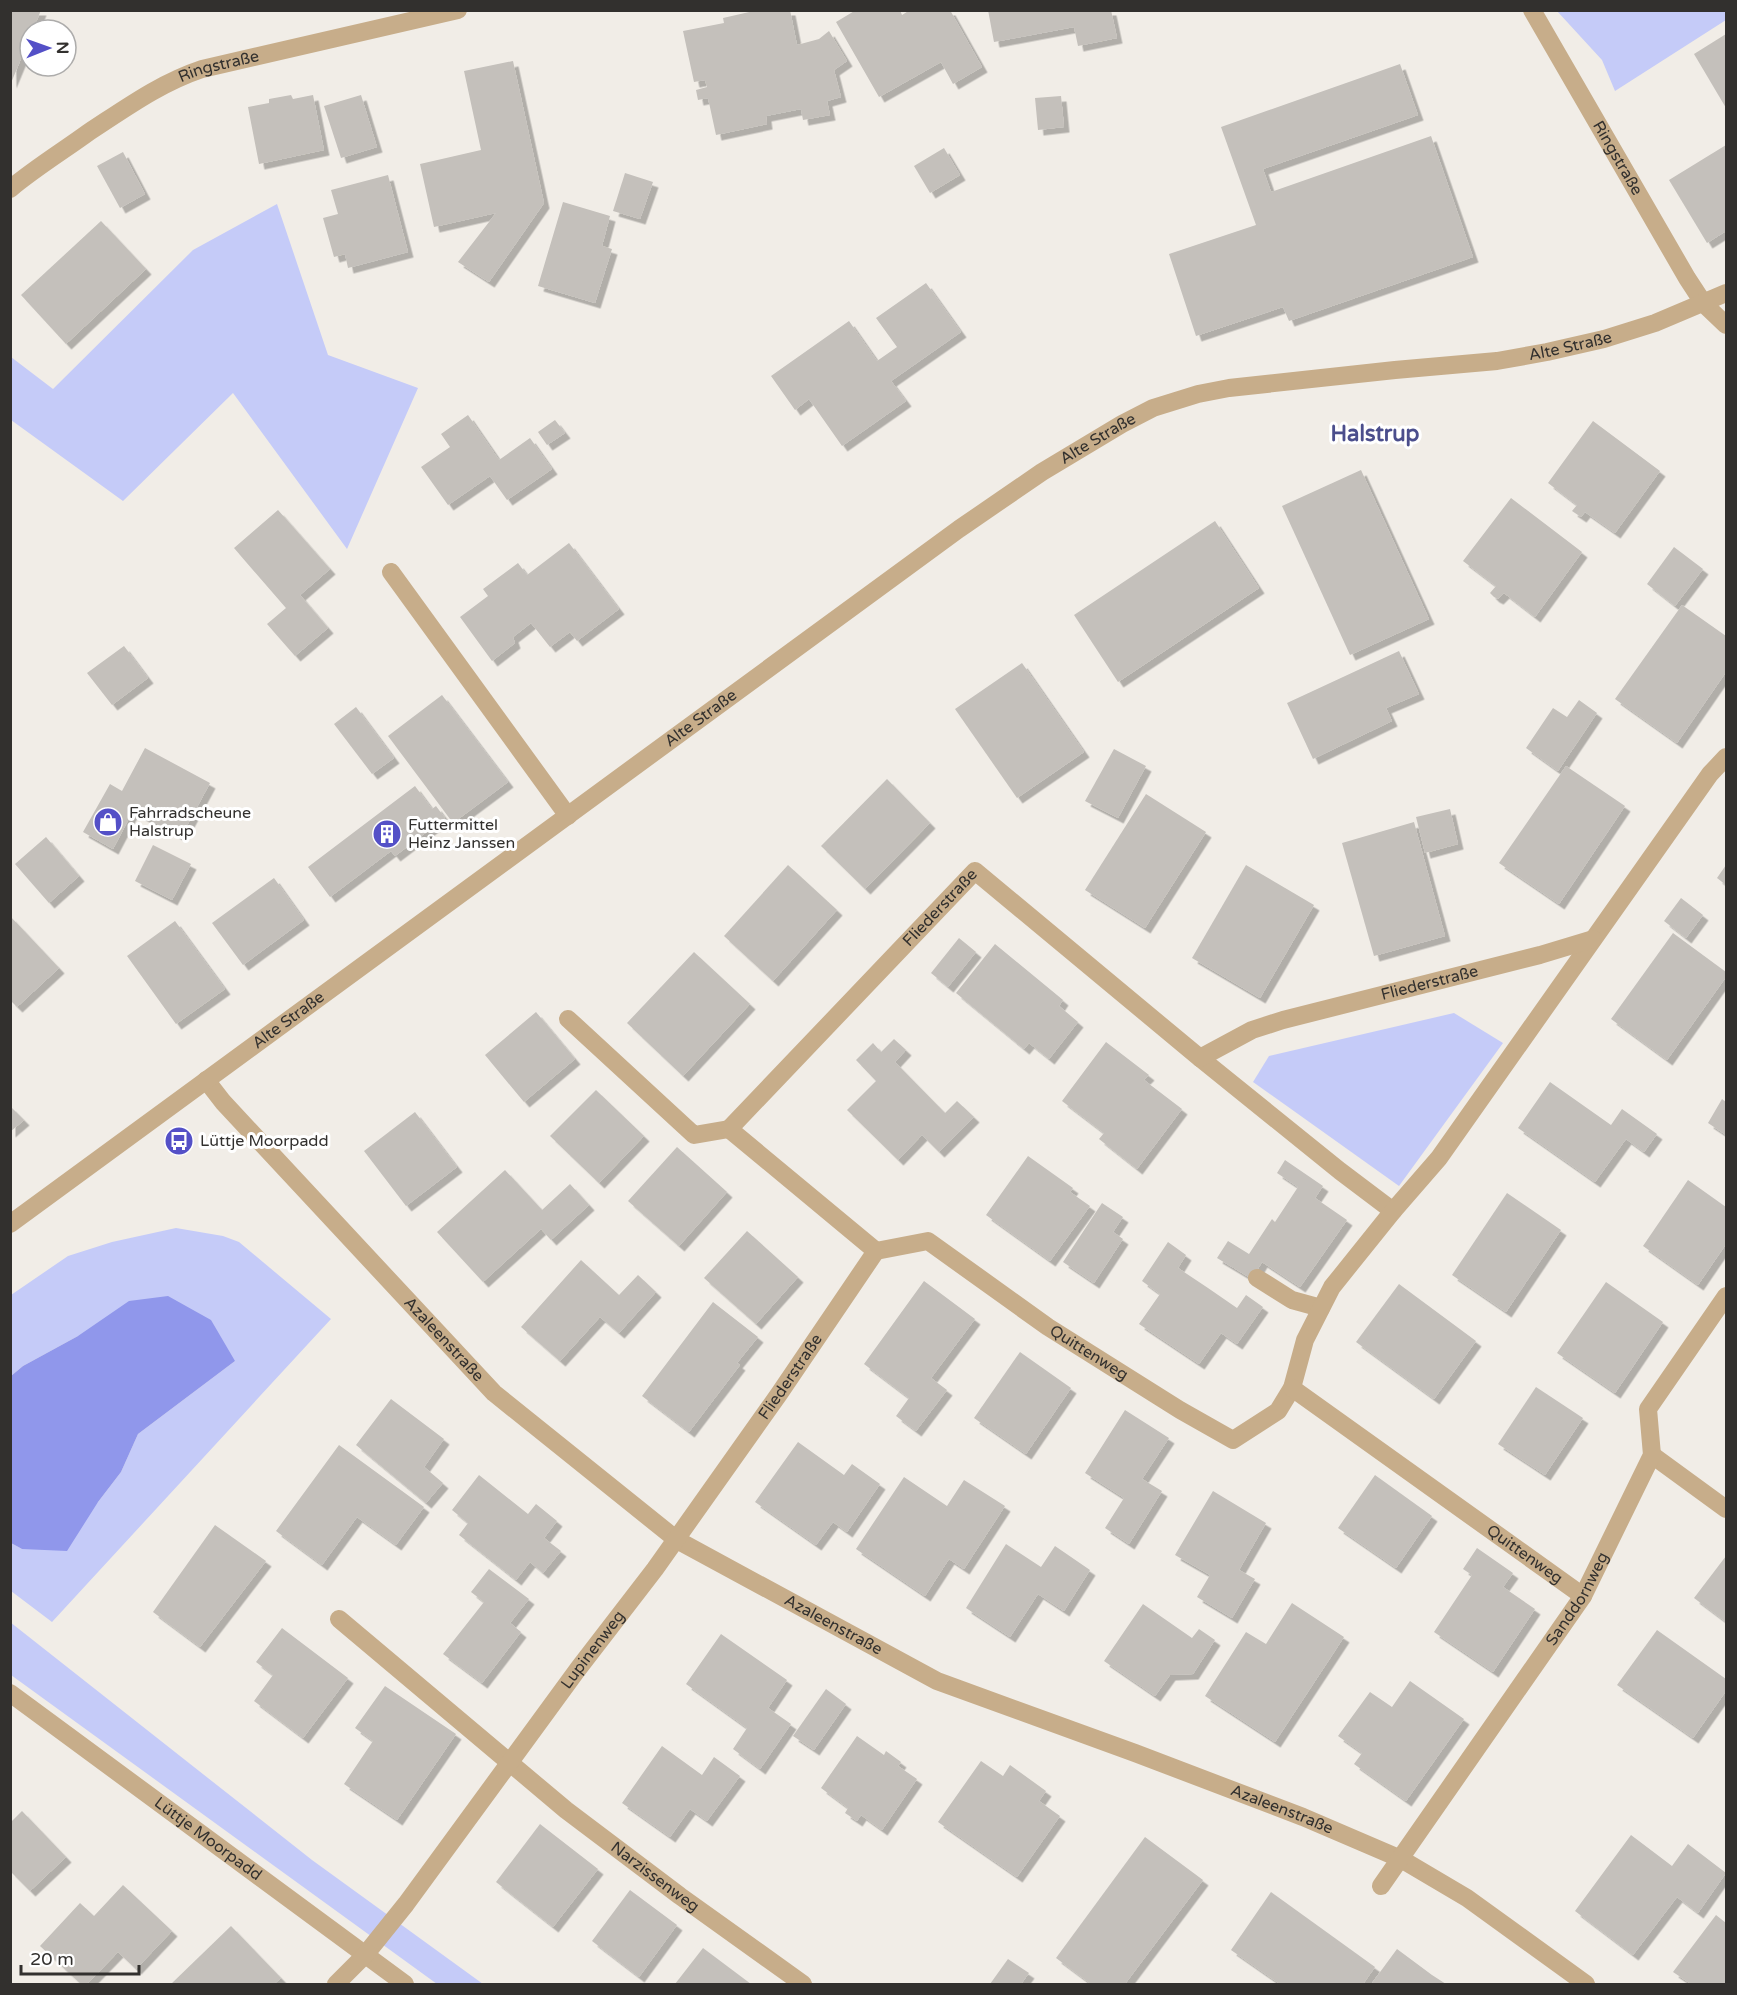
<svg xmlns="http://www.w3.org/2000/svg" width="1737" height="1995" viewBox="0 0 1737 1995" font-family="'Varela Round',sans-serif">
  <defs>
    <filter id="shadow"><feDropShadow dx="5.5" dy="5.5" stdDeviation="0" flood-color="#0004"/></filter>
  </defs>
  <rect width="100%" height="100%" fill="#f1ede7"/>
  <g fill="#c5cbf8">
    <polygon points="1557,11 1726,11 1726,20 1615,91 1602,60"/>
    <polygon points="277,204 328,355 418,388 347,549 233,393 123,501 11,420 11,357 53,389 193,250"/>
    <polygon points="1454,1013 1503,1043 1399,1186 1253,1082 1269,1056"/>
    <polygon points="176,1228 223,1236 239,1242 331,1319 52,1622 11,1591 11,1543 22,1549 98,1502 121,1472 138,1434 235,1361 78,1336 23,1366 11,1376 11,1295 68,1256 112,1242"/>
    <polygon points="10,1622 312,1860 483,1984 437,1984 11,1675"/>
  </g>
  <polygon fill="#9097eb" points="168,1296 211,1320 235,1361 138,1434 121,1472 98,1502 67,1551 22,1549 11,1543 11,1376 23,1366 78,1336 129,1301"/>
  <g fill="#c4c0bb" filter="url(#shadow)">
    <polygon points="10,10 41,10 33,30 30,30 30,37 11,83"/>
    <polygon points="758,10 790,10 797,45 819,39 829,31 847,61 834,70 841,97 827,101 830,115 803,120 801,109 766,116 767,124 716,135 708,98 698,100 696,90 707,87 705,80 694,82 683,31 724,23 723,18"/>
    <polygon points="856,10 900,10 902,15 910,10 950,10 982,67 953,84 941,62 879,97 836,22"/>
    <polygon points="988,10 1111,10 1117,38 1078,46 1074,27 994,42"/>
    <polygon points="1726,34 1726,108 1694,54"/>
    <polygon points="513,61 544,203 489,282 458,262 496,213 434,227 420,164 481,150 464,71"/>
    <polygon points="1400,64 1418,115 1263,169 1271,192 1431,136 1473,257 1289,321 1283,307 1196,336 1169,254 1256,225 1221,127"/>
    <polygon points="291,95 293,99 313,95 324,150 259,164 248,107 269,103 269,99"/>
    <polygon points="361,95 377,147 341,158 324,106"/>
    <polygon points="1061,96 1064,127 1038,130 1035,98"/>
    <polygon points="1726,145 1726,231 1707,243 1669,180"/>
    <polygon points="944,148 960,175 930,193 914,166"/>
    <polygon points="123,152 145,194 120,208 97,166"/>
    <polygon points="625,173 653,182 640,219 613,211"/>
    <polygon points="388,175 408,252 348,268 345,254 334,257 323,218 338,214 331,190"/>
    <polygon points="563,202 610,216 602,246 612,249 595,303 538,286"/>
    <polygon points="101,221 146,269 66,344 21,295"/>
    <polygon points="926,283 961,332 891,381 906,401 842,446 809,399 795,410 771,376 849,321 877,361 897,347 876,318"/>
    <polygon points="468,415 499,460 530,438 552,469 507,500 490,476 448,505 421,467 450,447 441,434"/>
    <polygon points="555,420 565,433 547,445 538,432"/>
    <polygon points="1593,421 1660,471 1615,533 1585,512 1581,517 1572,511 1577,505 1548,483"/>
    <polygon points="1361,470 1429,619 1350,655 1282,506"/>
    <polygon points="1511,498 1582,552 1535,617 1504,593 1498,599 1494,597 1490,593 1496,586 1463,561"/>
    <polygon points="278,510 330,569 300,595 328,628 295,656 267,624 286,608 234,548"/>
    <polygon points="1215,521 1259,588 1118,682 1074,615"/>
    <polygon points="569,543 619,609 577,641 570,632 550,647 531,623 513,637 515,643 492,661 460,617 488,596 483,589 518,563 527,575"/>
    <polygon points="1674,547 1703,569 1675,606 1647,584"/>
    <polygon points="1682,605 1726,636 1726,672 1677,743 1615,699"/>
    <polygon points="124,646 148,678 112,705 87,673"/>
    <polygon points="1399,651 1419,694 1386,708 1392,721 1313,759 1287,703"/>
    <polygon points="1022,663 1084,752 1017,798 955,709"/>
    <polygon points="442,695 508,782 453,823 388,736"/>
    <polygon points="1579,700 1597,713 1558,771 1526,748 1553,708 1567,717"/>
    <polygon points="356,707 394,758 372,774 334,724"/>
    <polygon points="145,748 210,783 181,837 133,811 113,849 83,832 110,784 122,791"/>
    <polygon points="1114,749 1146,766 1118,818 1085,801"/>
    <polygon points="1566,766 1625,806 1559,904 1499,863"/>
    <polygon points="887,779 930,823 865,889 821,846"/>
    <polygon points="415,786 432,809 436,806 445,818 395,856 391,851 330,897 308,867"/>
    <polygon points="1146,794 1206,832 1145,928 1085,890"/>
    <polygon points="1450,809 1458,844 1425,853 1416,817"/>
    <polygon points="1414,822 1445,936 1374,956 1342,843"/>
    <polygon points="46,837 79,876 49,903 15,864"/>
    <polygon points="153,845 191,864 172,900 135,881"/>
    <polygon points="788,865 837,910 773,981 724,936"/>
    <polygon points="1246,865 1314,905 1260,998 1192,958"/>
    <polygon points="1726,865 1726,885 1717,878"/>
    <polygon points="274,878 304,920 243,965 212,923"/>
    <polygon points="1681,898 1703,915 1686,938 1664,921"/>
    <polygon points="10,916 59,968 17,1007 10,1000"/>
    <polygon points="175,921 225,989 176,1024 127,956"/>
    <polygon points="1673,933 1726,972 1726,977 1667,1060 1611,1019"/>
    <polygon points="959,938 976,952 948,987 931,973"/>
    <polygon points="995,944 1063,1000 1059,1006 1078,1022 1049,1059 1029,1043 1024,1049 956,993"/>
    <polygon points="694,952 750,1004 683,1076 627,1023"/>
    <polygon points="536,1012 575,1059 524,1102 485,1055"/>
    <polygon points="894,1039 906,1050 895,1062 945,1113 957,1101 974,1117 939,1152 922,1135 898,1160 847,1110 876,1081 856,1060 873,1043 881,1052"/>
    <polygon points="1106,1042 1149,1075 1144,1080 1182,1109 1137,1169 1099,1139 1104,1133 1062,1101"/>
    <polygon points="1550,1082 1611,1125 1622,1109 1657,1134 1644,1152 1626,1139 1595,1182 1518,1128"/>
    <polygon points="596,1090 644,1136 599,1183 550,1136"/>
    <polygon points="1722,1099 1726,1102 1726,1135 1708,1123"/>
    <polygon points="10,1106 24,1120 10,1132"/>
    <polygon points="415,1112 457,1167 406,1206 364,1151"/>
    <polygon points="677,1147 727,1192 679,1246 628,1201"/>
    <polygon points="1028,1156 1073,1188 1070,1192 1090,1206 1050,1261 986,1215"/>
    <polygon points="1285,1160 1323,1186 1315,1198 1347,1220 1300,1287 1262,1262 1252,1279 1217,1258 1228,1241 1249,1254 1272,1219 1275,1222 1298,1187 1277,1173"/>
    <polygon points="505,1170 542,1210 570,1184 589,1205 551,1240 541,1229 483,1282 437,1232"/>
    <polygon points="1688,1180 1726,1207 1726,1244 1698,1285 1643,1246"/>
    <polygon points="1507,1193 1561,1230 1506,1312 1452,1275"/>
    <polygon points="1102,1203 1123,1217 1113,1232 1123,1239 1094,1283 1063,1262"/>
    <polygon points="747,1231 798,1277 756,1324 704,1278"/>
    <polygon points="1168,1242 1186,1255 1178,1268 1208,1288 1237,1308 1246,1295 1263,1307 1237,1344 1221,1333 1199,1364 1139,1324 1160,1294 1142,1281"/>
    <polygon points="581,1260 619,1295 638,1275 656,1292 619,1333 600,1317 560,1361 521,1327"/>
    <polygon points="924,1281 975,1319 931,1378 947,1390 916,1431 896,1416 909,1398 864,1364"/>
    <polygon points="1606,1282 1663,1322 1615,1393 1557,1353"/>
    <polygon points="1399,1284 1476,1341 1434,1399 1356,1342"/>
    <polygon points="713,1302 758,1337 737,1363 740,1365 689,1432 642,1396"/>
    <polygon points="1020,1352 1071,1388 1026,1454 974,1418"/>
    <polygon points="1536,1387 1583,1418 1545,1475 1498,1444"/>
    <polygon points="391,1399 444,1439 424,1467 443,1483 426,1503 356,1445"/>
    <polygon points="1125,1410 1169,1438 1142,1479 1162,1491 1129,1544 1105,1528 1124,1498 1085,1473"/>
    <polygon points="798,1442 844,1475 852,1464 880,1484 847,1532 833,1522 816,1545 755,1502"/>
    <polygon points="339,1445 424,1507 396,1545 357,1517 322,1565 276,1531"/>
    <polygon points="479,1475 528,1514 536,1504 557,1521 544,1538 561,1551 543,1573 530,1562 516,1580 459,1535 468,1523 452,1510"/>
    <polygon points="1375,1475 1432,1516 1396,1568 1338,1528"/>
    <polygon points="904,1477 947,1506 964,1480 1005,1506 964,1569 949,1559 925,1596 856,1549"/>
    <polygon points="1213,1491 1266,1523 1239,1570 1255,1579 1232,1618 1197,1597 1210,1575 1175,1555"/>
    <polygon points="215,1525 266,1561 200,1647 153,1612"/>
    <polygon points="1006,1544 1041,1567 1055,1546 1090,1570 1064,1611 1038,1594 1010,1637 966,1608"/>
    <polygon points="1477,1548 1513,1573 1503,1587 1535,1609 1493,1672 1434,1632 1472,1575 1463,1569"/>
    <polygon points="1726,1556 1726,1622 1694,1598"/>
    <polygon points="489,1569 529,1599 510,1623 521,1632 482,1683 443,1654 484,1602 471,1592"/>
    <polygon points="1292,1603 1344,1637 1275,1742 1205,1696 1246,1632 1266,1644"/>
    <polygon points="1143,1604 1192,1638 1199,1629 1215,1640 1193,1674 1170,1675 1155,1696 1104,1661"/>
    <polygon points="282,1628 348,1678 303,1738 254,1701 273,1675 256,1662"/>
    <polygon points="1657,1630 1726,1679 1726,1691 1693,1738 1617,1685"/>
    <polygon points="721,1634 787,1680 768,1708 791,1724 760,1769 733,1749 747,1728 686,1684"/>
    <polygon points="1410,1681 1464,1719 1406,1801 1354,1764 1362,1753 1338,1736 1370,1692 1392,1707"/>
    <polygon points="385,1686 456,1734 397,1820 344,1784 373,1741 355,1728"/>
    <polygon points="826,1689 846,1704 814,1750 793,1736"/>
    <polygon points="857,1736 884,1755 886,1751 901,1762 898,1766 917,1779 882,1830 861,1815 857,1821 845,1813 848,1808 821,1788"/>
    <polygon points="662,1746 702,1775 714,1757 740,1776 707,1821 690,1809 670,1837 622,1803"/>
    <polygon points="981,1761 1003,1776 1010,1765 1046,1791 1039,1801 1060,1816 1017,1877 938,1822"/>
    <polygon points="22,1811 66,1857 30,1891 10,1871 10,1823"/>
    <polygon points="540,1824 598,1869 553,1927 496,1882"/>
    <polygon points="1631,1835 1672,1866 1688,1844 1726,1873 1698,1913 1677,1897 1633,1955 1575,1911"/>
    <polygon points="1145,1837 1203,1880 1125,1984 1091,1984 1056,1958"/>
    <polygon points="123,1885 172,1931 136,1969 118,1952 87,1984 81,1984 40,1946 80,1903 94,1916"/>
    <polygon points="630,1890 677,1925 639,1977 592,1941"/>
    <polygon points="1271,1892 1375,1967 1363,1984 1280,1984 1231,1950"/>
    <polygon points="1716,1915 1726,1923 1726,1984 1691,1984 1673,1972"/>
    <polygon points="231,1926 281,1978 274,1984 171,1984"/>
    <polygon points="703,1948 751,1984 675,1984"/>
    <polygon points="1397,1949 1432,1975 1446,1984 1374,1984 1372,1983"/>
    <polygon points="1008,1959 1029,1973 1021,1984 990,1984"/>
  </g>
  <g fill="none" stroke-linecap="round" stroke-linejoin="round">
    <g stroke="#c7ad8a" stroke-width="18">
      <polyline points="391,572 568,816"/>
      <polyline points="1257,1278 1292,1300 1321,1308"/>
    </g>
    <g stroke="#c7ad8a" stroke-width="18">
      <path id="s1" d="M1532,10L1687,278L1704,304L1726,325"/>
      <path id="s2" d="M10,189C35,168 63,151 89,132C126,108 160,83 202,69L458,10"/>
      <polyline points="568,1019 694,1135 729,1129"/>
      <polyline points="1200,1058 1340,1171 1393,1211"/>
      <path id="s3" d="M206,1080L223,1102L494,1393L677,1540L937,1681L1135,1753L1303,1817L1401,1859L1467,1898L1586,1984"/>
      <path id="s4" d="M876,1251L928,1241L1048,1327L1180,1410L1233,1440L1278,1411L1292,1388L1305,1340L1332,1287L1393,1211L1439,1158L1710,774L1726,757"/>
      <path id="s5" d="M1292,1388L1583,1596"/>
      <polyline points="1652,1455 1726,1509"/>
      <path id="s6" d="M339,1619L566,1810L680,1896L803,1984"/>
      <path id="s7" d="M10,1693L405,1984"/>
      <path id="s8" d="M1381,1886L1583,1596L1652,1455L1648,1409L1726,1296"/>
      <path id="s9" d="M336,1984L365,1955L406,1904L578,1669L655,1569L779,1394L876,1251L729,1129L975,871L1200,1058L1252,1030L1283,1020L1540,955L1593,939"/>
    </g>
    <path stroke="#c7ad8a" stroke-width="18" id="s10" d="M10,1224L959,529L1042,472L1122,424L1153,408L1198,394L1229,388L1395,370L1497,361L1547,352L1604,339L1655,323L1726,293"/>
  </g>
  <defs>
    <g id="shop-disc" transform="scale(1.5)"><circle r="9.5" fill="#5450c7" stroke="#fff"/><path d="M-5-2.5h2.3a2.7 3.5 0 0 1 5.4 0H5L5.5 6h-11ZM-1.5-2.5h3a1.5 2.3 0 0 0-3 0Z" fill="#fff"/></g>
    <g id="building-disc" transform="scale(1.5)"><circle r="9.5" fill="#5450c7" stroke="#fff"/><path d="M-4-6H4V6H1V3H-1V6H-4ZM-2.5-4.3h1.7v1.8h-1.7ZM.8-4.3h1.7v1.8H.8ZM-2.5-1h1.7V.8h-1.7ZM.8-1h1.7V.8H.8Z" fill="#fff"/></g>
    <g id="bus-disc" transform="scale(1.5)"><circle r="9.5" fill="#5450c7" stroke="#fff"/><path d="M-5-6H5V4H4V6H2V4H-2V6H-4V4H-5ZM-3.5-4V0h7V-4ZM-3.5 1.2v1.5H-2V1.2ZM2 1.2v1.5H3.5V1.2Z" fill="#fff"/></g>
  </defs>
  <g fill-rule="evenodd">
    <use href="#shop-disc" x="108" y="822"/>
    <use href="#building-disc" x="387" y="834"/>
    <use href="#bus-disc" x="179" y="1141"/>
  </g>
  <g text-anchor="middle" dominant-baseline="central" stroke-width="6" stroke-linejoin="round" paint-order="stroke">
    <g font-size="16" fill="#32302e" stroke="#fff">
      <text stroke="none"><textPath href="#s2" startOffset="244">Ringstraße</textPath></text>
      <text stroke="none"><textPath href="#s1" startOffset="171">Ringstraße</textPath></text>
      <text stroke="none"><textPath href="#s10" startOffset="1828">Alte Straße</textPath></text>
      <text stroke="none"><textPath href="#s10" startOffset="1342">Alte Straße</textPath></text>
      <text stroke="none"><textPath href="#s10" startOffset="856">Alte Straße</textPath></text>
      <text stroke="none"><textPath href="#s9" startOffset="1408">Fliederstraße</textPath></text>
      <text stroke="none"><textPath href="#s9" startOffset="1994">Fliederstraße</textPath></text>
      <text stroke="none"><textPath href="#s10" startOffset="345">Alte Straße</textPath></text>
      <text stroke="none"><textPath href="#s3" startOffset="352">Azaleenstraße</textPath></text>
      <text stroke="none"><textPath href="#s4" startOffset="249">Quittenweg</textPath></text>
      <text stroke="none"><textPath href="#s9" startOffset="759">Fliederstraße</textPath></text>
      <text stroke="none"><textPath href="#s5" startOffset="286">Quittenweg</textPath></text>
      <text stroke="none"><textPath href="#s8" startOffset="348">Sanddornweg</textPath></text>
      <text stroke="none"><textPath href="#s3" startOffset="838">Azaleenstraße</textPath></text>
      <text stroke="none"><textPath href="#s9" startOffset="422">Lupinenweg</textPath></text>
      <text stroke="none"><textPath href="#s3" startOffset="1324">Azaleenstraße</textPath></text>
      <text stroke="none"><textPath href="#s7" startOffset="246">Lüttje Moorpadd</textPath></text>
      <text stroke="none"><textPath href="#s6" startOffset="408">Narzissenweg</textPath></text>
    </g>
    <g font-size="16" fill="#32302e" stroke="#fff" text-anchor="start">
      <text x="129" y="813">Fahrradscheune<tspan x="129" dy="18">Halstrup</tspan></text>
      <text x="408" y="825">Futtermittel<tspan x="408" dy="18">Heinz Janssen</tspan></text>
      <text x="200" y="1141">Lüttje Moorpadd</text>
    </g>
    <g font-size="22" font-weight="bold" fill="#4b4e8c" stroke="#fff">
      <text x="1375" y="434">Halstrup</text>
    </g>
  </g>
  <rect width="1737" height="1995" fill="none" stroke="#32302e" stroke-width="24"/>
  <g transform="translate(48 48) rotate(89)"><circle r="28" fill="#ffffff" stroke="#adacab" stroke-width="1.5"/>
  <path d="M0-4.5L10 22L0 15L-10 22Z" fill="#5450c7"/>
  <text y="-9" font-size="16" font-weight="bold" text-anchor="middle" fill="#32302e">N</text>
  </g>
  <path d="M21 1965v9h118v-9" fill="none" stroke="#32302e" stroke-width="3"/>
  <text x="30" y="1965" font-size="18" fill="#32302e" stroke="#ffffff" stroke-width="4.5" paint-order="stroke">20 m</text>
</svg>
